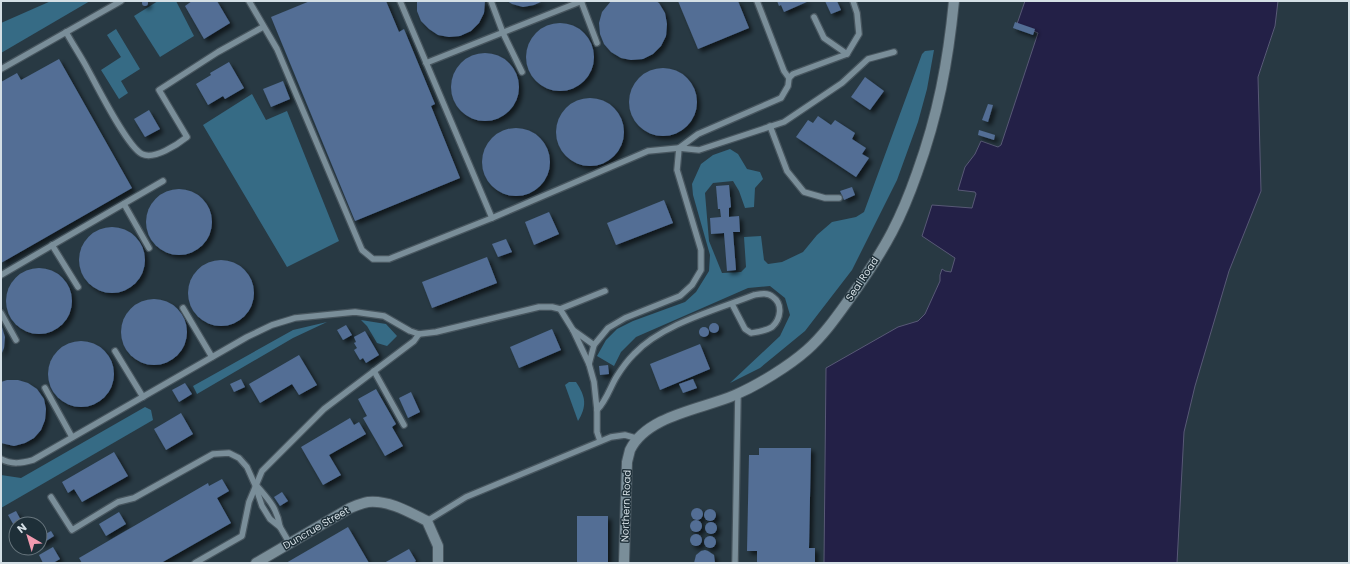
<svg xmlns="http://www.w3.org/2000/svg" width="1350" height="564" viewBox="0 0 1350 564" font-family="Poppins,sans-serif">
  <defs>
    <filter id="shadow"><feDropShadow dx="3.5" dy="3.5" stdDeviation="2" flood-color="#0009"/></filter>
  </defs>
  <rect width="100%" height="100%" fill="#283943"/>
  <g fill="#366b85">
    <polygon points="51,1 90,1 1,53 1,23"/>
    <polygon points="158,1 176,1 194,36 160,57 134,16"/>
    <polygon points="116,29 140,69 121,81 128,93 119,99 101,70 121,57 107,35"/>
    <polygon points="934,50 927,89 918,122 897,180 852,270 805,331 760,368 730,383 780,336 790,315 785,298 770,286 748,288 636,337 621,352 614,366 597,356 606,340 617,329 633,321 685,302 696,292 709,271 710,255 693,195 692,184 701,164 713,155 730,149 738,154 747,169 760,172 763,179 755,188 754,207 745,208 739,191 733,181 713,183 705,193 709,241 722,273 741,272 746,267 744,237 761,236 764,260 768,264 782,262 803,252 817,235 832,222 856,217 864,212 922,54 925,51"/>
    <polygon points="252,94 266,120 287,111 339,241 287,267 203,125"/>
    <polygon points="361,320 386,324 397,336 387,346 377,343 367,326"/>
    <polygon points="327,322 293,338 197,394 193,386 293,330"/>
    <path d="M569,382H576C586,397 587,406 578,421L565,385Z"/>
    <polygon points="145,407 151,410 153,420 1,508 1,475 21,478"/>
  </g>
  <polygon fill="#232047" stroke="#585976" points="1025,1 1278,1 1275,26 1258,77 1261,191 1229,271 1195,386 1184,432 1177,563 824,563 826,368 898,327 918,321 925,314 940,281 940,275 942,269 945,271 951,272 955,258 922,236 932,205 972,208 976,194 975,192 958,190 965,167 975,154 981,141 998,147 1001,145 1038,33 1017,24"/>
  <g fill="#536e95" filter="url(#shadow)">
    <circle cx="145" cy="3" r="3"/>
    <polygon points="192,1 217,1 230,23 204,39 185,6"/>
    <polygon points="310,1 386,1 399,32 404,29 435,104 431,106 460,178 355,221 271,17"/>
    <polygon points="417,1 485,1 484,13 479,23 471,31 460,36 449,37 438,35 429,29 421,21 417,11"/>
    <polygon points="507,1 543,1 534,5 523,7 512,4"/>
    <polygon points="611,1 656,1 659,3 665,13 667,24 666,36 661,46 653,54 643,59 631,60 621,58 611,52 604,44 600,34 599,23 602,12"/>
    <polygon points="678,1 738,1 749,28 698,49"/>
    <polygon points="777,1 809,1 784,12 781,5 779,6"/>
    <polygon points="825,1 837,1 841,10 831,14"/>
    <polygon points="1015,22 1035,29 1033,35 1013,28"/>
    <circle cx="560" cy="57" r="34"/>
    <circle cx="485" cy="87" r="34"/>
    <polygon points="59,59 132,188 1,263 1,82 17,73 21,80"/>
    <polygon points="229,62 244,88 225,99 223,96 208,105 196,84 211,75 210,73"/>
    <circle cx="663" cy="102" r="34"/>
    <polygon points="865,77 884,91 870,110 851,97"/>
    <polygon points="283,81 290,99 271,107 263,89"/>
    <circle cx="590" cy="132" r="34"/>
    <polygon points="988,104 993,105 988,122 982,120"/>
    <polygon points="149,110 160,129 145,137 134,119"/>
    <polygon points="818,116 831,125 835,120 855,133 852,139 866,148 862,154 869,158 856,177 796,137 808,120 813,123"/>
    <circle cx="516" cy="162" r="34"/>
    <polygon points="979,130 995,135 994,140 978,135"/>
    <polygon points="729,185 731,207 729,208 729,217 739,216 740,232 733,232 736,270 727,271 724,233 711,234 710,218 721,217 720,209 718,209 716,186"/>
    <polygon points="852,187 855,195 844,200 840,191"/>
    <circle cx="179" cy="222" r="33"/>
    <polygon points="664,200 673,223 616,245 607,223"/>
    <polygon points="549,212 559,234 534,245 525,222"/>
    <circle cx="112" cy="260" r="33"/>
    <polygon points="506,239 512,252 498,257 492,244"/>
    <polygon points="487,257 497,283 432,308 422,282"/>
    <circle cx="221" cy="293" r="33"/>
    <circle cx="39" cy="301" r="33"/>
    <circle cx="154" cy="332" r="33"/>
    <circle cx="714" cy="328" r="5"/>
    <polygon points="1,324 5,337 4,348 1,355"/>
    <polygon points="346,325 352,335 343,340 337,330"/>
    <circle cx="704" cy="332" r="5"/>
    <polygon points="552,329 561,350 519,368 510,347"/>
    <polygon points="365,331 379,355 366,363 363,358 360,360 354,350 357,348 354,343 356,342 354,337"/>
    <circle cx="81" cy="374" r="33"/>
    <polygon points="700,344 710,369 660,390 650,364"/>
    <polygon points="299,355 317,385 299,395 292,384 260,403 249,384"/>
    <polygon points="608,365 609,374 600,375 599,366"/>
    <polygon points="241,379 245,387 234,392 230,384"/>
    <polygon points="693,379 697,388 683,393 679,384"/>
    <polygon points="7,380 18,380 28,383 37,389 44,399 46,409 45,420 41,430 34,438 25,443 14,446 1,443 1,382"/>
    <polygon points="185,383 192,394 179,402 172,390"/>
    <polygon points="376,389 396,424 392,427 403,446 385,456 363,418 367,416 358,399"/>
    <polygon points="411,392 420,412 408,418 399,398"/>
    <polygon points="181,413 193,434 166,450 154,429"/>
    <polygon points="350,418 354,425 359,422 366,434 329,455 341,475 323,485 301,447"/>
    <polygon points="759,448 811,448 809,548 815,548 815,563 757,563 757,551 747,551 749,455 759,455"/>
    <polygon points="114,452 128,476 82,502 74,489 68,493 62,482"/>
    <polygon points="222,479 229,491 217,498 231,523 161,563 82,563 79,558 208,483 209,486"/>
    <polygon points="282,492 288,501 280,506 274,497"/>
    <circle cx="697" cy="514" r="6"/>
    <circle cx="710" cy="515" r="6"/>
    <polygon points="16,511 23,524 16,524 16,529 8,515"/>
    <polygon points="119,512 126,524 106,536 99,524"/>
    <rect x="577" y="516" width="31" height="47"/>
    <circle cx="696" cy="526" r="6"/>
    <circle cx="711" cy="528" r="6"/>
    <polygon points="348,527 369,563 286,563"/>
    <polygon points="51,531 54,536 40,545 40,537"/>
    <circle cx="696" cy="540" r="6"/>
    <circle cx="710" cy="542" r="6"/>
    <polygon points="53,547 60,559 53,563 43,563 39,555"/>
    <polygon points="409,549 416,561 413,563 384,563"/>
    <polygon points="705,550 708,551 714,555 715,563 694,563 696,555 701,551"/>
  </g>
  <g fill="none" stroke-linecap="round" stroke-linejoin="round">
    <g stroke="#47555e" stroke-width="8">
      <g id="service">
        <polyline points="249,1 277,49 362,250 373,259 389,259 492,218 648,151 679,148 699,150 784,122 842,83 868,59 894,52"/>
        <polyline points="400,1 492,218"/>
        <polyline points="491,1 503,33 522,72"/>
        <polyline points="581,1 597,43"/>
        <polyline points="757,1 784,71 789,78"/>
        <polyline points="814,17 824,38 847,54"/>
        <path d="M66,32C72,43 80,55 86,66C96,84 127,147 142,154C154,160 177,145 187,137L159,90L218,52L263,27"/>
        <polyline points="426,63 582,1"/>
        <polyline points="1,69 121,1"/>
        <polyline points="770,126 787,171 804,192 825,198 839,198"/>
        <polyline points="124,204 149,248"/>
        <polyline points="52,245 78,287"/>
        <polyline points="1,275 163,181"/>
        <polyline points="183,308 212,357"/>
        <polyline points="560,309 605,291"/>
        <polyline points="1,313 16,340"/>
        <polyline points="573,330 594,345"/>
        <polyline points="115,351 143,397"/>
        <polyline points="374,371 404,425"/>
        <polyline points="45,388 72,437"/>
        <path d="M597,410C607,400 610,387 617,376C622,368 628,360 634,354C662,324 716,310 754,295C760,294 767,292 773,297C783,304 781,319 772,327C766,331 758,332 751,333L745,329L732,304"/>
        <polyline points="600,441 597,432 597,410 594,382 589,364 594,345 608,328 625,318 680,296 692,285 701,270 701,250 677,170 679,148 698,134 781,98 788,86 789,78 793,74 847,54 859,34 857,13 853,1"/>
        <path d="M1,459C12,465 22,463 33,460L247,337L272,325L295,318L355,312L384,316L410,331L419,334L436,332L539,307H552L560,309L573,330L589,364"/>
        <path d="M257,486C269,500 277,508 280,527"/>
        <polyline points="51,497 72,530 118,502 134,498 213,454 229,453 239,458 247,467 255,485 262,506 270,519 280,527 290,544"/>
        <polyline points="427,521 466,497 611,437 625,435 639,439"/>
        <polyline points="195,563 242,536 249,502 262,471 324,409 414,341 419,334"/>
        <polyline points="735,563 738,393"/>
      </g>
    </g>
    <g stroke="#47555e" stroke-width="12">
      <path id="minor" d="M624,563L627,462C628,458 629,454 630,450C647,415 703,409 735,395C758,385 789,366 807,350C824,335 837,316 850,298C865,277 880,255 892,232C902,213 910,193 917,173C938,115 948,62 954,1"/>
    </g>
    <g stroke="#47555e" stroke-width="12">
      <path id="tertiary" d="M256,563L350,508C355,506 362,503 368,502C389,500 409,512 427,521L438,546V563"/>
    </g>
    <use href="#service" stroke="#7a8e99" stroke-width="5.5"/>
    <use href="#minor" stroke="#7a8e99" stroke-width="10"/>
    <use href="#tertiary" stroke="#7a8e99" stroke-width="10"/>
  </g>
  <g text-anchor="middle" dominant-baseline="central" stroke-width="3" stroke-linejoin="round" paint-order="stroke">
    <g font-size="10" fill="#d4dfe5" stroke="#1e2f38">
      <text transform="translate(862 279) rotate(-56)">Seal Road</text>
      <text transform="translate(626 506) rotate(-88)">Northern Road</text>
      <text transform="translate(316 528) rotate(-30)">Duncrue Street</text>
    </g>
  </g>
  <rect width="1350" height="564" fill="none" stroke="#d4dfe5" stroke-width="4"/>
  <g transform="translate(28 536) rotate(322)"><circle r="19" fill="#1e2f38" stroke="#67757d"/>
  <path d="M0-3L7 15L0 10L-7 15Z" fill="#f29aaf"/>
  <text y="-6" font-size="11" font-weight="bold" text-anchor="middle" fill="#d4dfe5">N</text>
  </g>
</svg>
